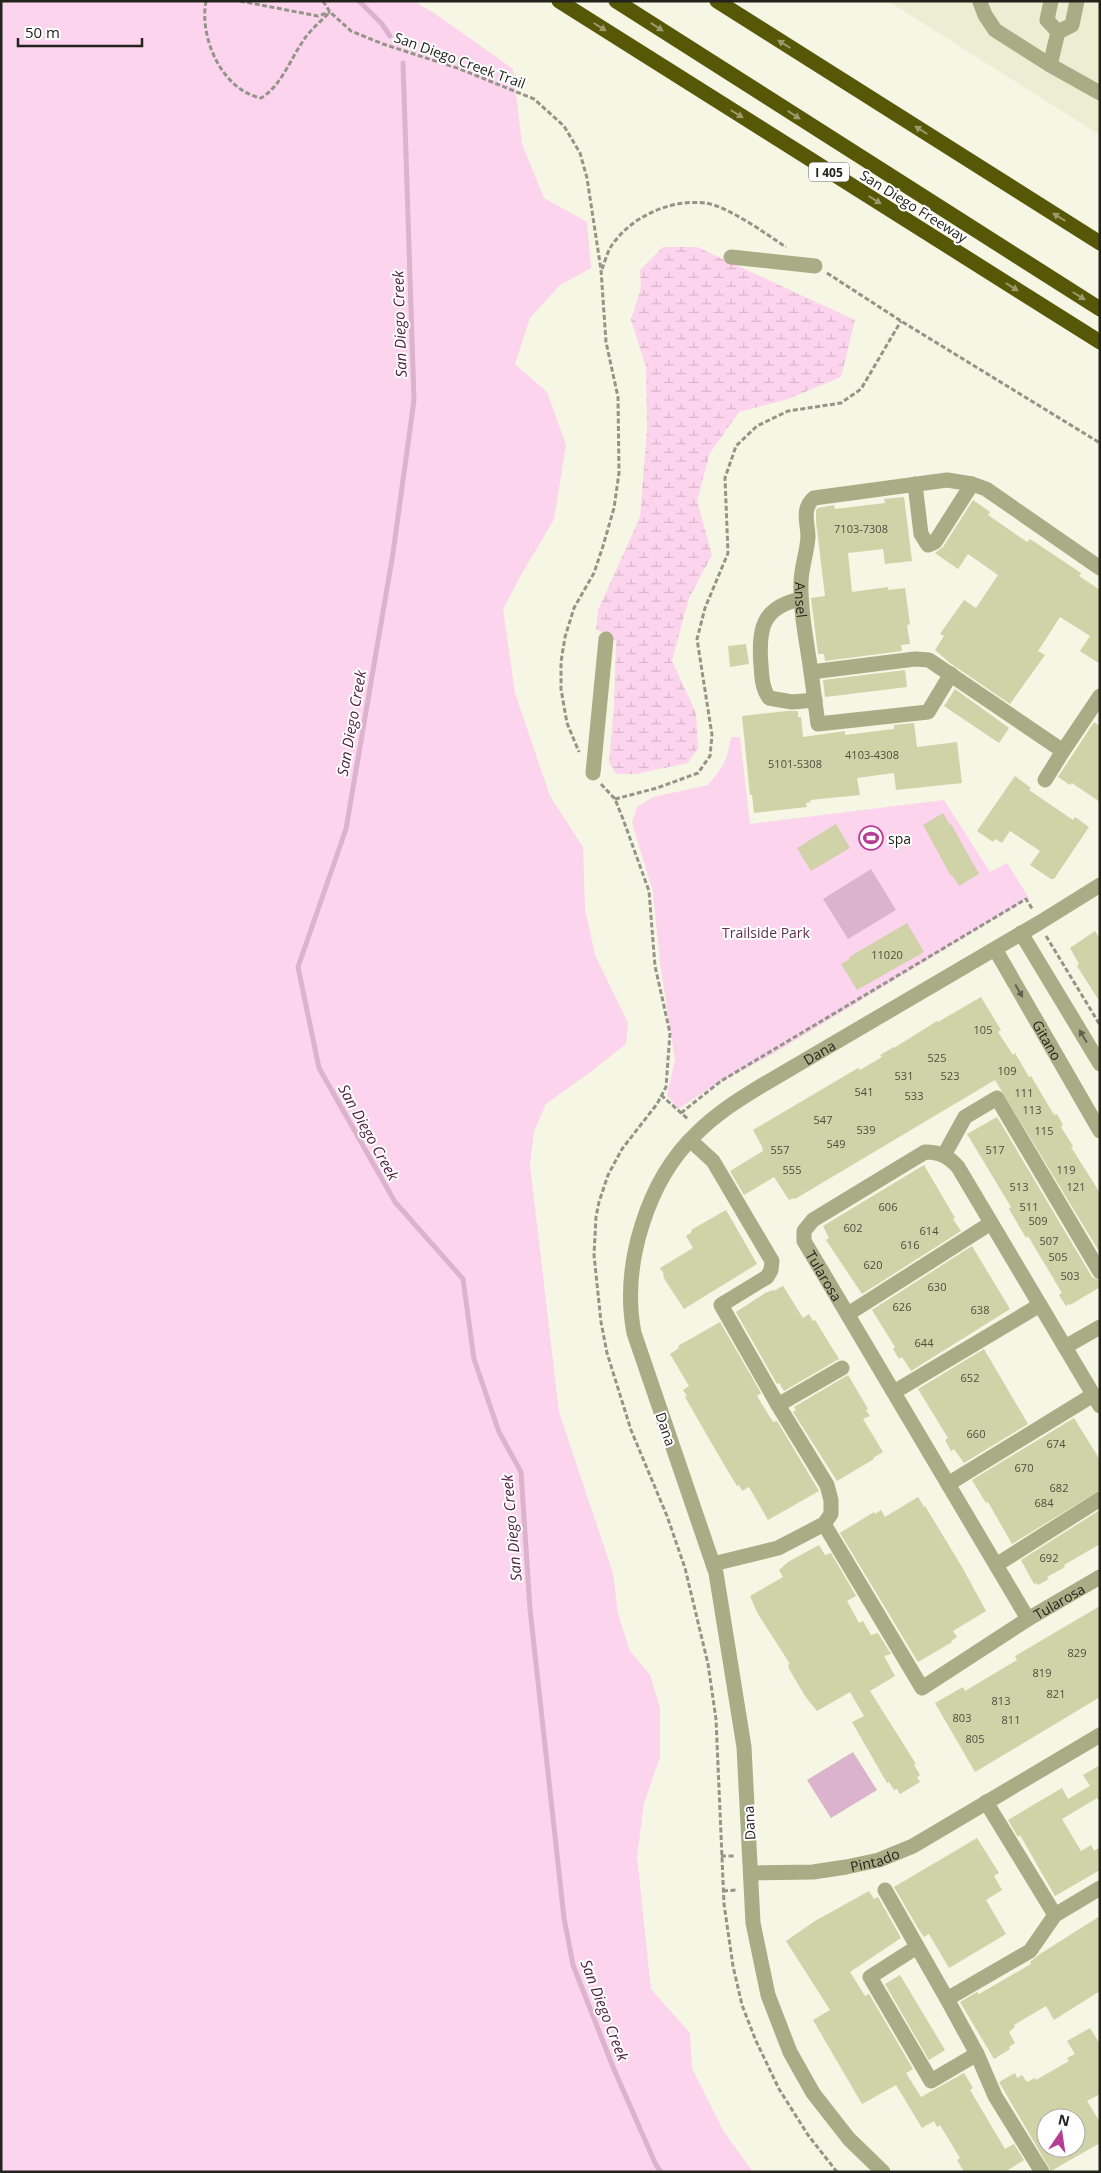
<svg xmlns="http://www.w3.org/2000/svg" width="1101" height="2173" viewBox="0 0 1101 2173" font-family="'Open Sans',sans-serif">
  <defs>
    <pattern id="wetland-marsh" width="20" height="14" patternUnits="userSpaceOnUse" patternTransform="scale(1.25)"><rect width="20" height="14" fill="#fdd4ed"/><path d="M1 5h8M5 5V1M11 12h8M15 12V8" fill="none" stroke="#d9b6cb"/></pattern>
  </defs>
  <rect width="100%" height="100%" fill="#f5f6e3"/>
  <polygon fill="#ecedd2" points="888,1 1100,1 1100,135"/>
  <g fill="#fdd4ed">
    <polygon points="1,1 414,1 437,15 513,69 522,144 544,198 587,222 591,268 560,285 530,318 515,364 547,392 566,445 554,519 520,577 503,609 515,693 550,796 583,847 585,909 595,955 628,1023 626,1044 589,1073 546,1104 534,1131 530,1165 559,1412 613,1573 618,1614 630,1651 650,1675 660,1708 660,1757 644,1803 637,1857 651,1989 690,2033 692,2068 724,2132 753,2172 1,2172"/>
    <polygon points="731,737 740,737 750,824 944,800 990,872 1007,863 1029,898 773,1054 710,1088 678,1109 667,1095 675,1060 660,963 653,892 632,823 637,807 653,797 708,785 722,767 727,756"/>
  </g>
  <polygon fill="url(#wetland-marsh)" points="663,247 697,247 855,320 841,377 788,399 739,412 710,453 697,501 712,555 689,598 672,661 696,713 698,748 688,763 635,774 616,774 609,762 614,707 616,641 596,629 598,610 640,517 647,429 646,367 631,320 641,288 640,270"/>
  <g fill="#dbb3cc">
    <polygon points="871,869 896,910 848,939 823,899"/>
    <polygon points="853,1752 877,1790 831,1818 807,1780"/>
  </g>
  <g fill="none" stroke-linecap="round" stroke-linejoin="round">
    <g stroke="#dbb3cc" stroke-width="5">
      <polyline points="359,1 382,24 390,36"/>
      <polyline points="403,63 414,400 393,553 346,829 298,967 319,1068 395,1202 463,1279 474,1359 499,1432 521,1472 530,1609 564,1918 573,1965 613,2067 656,2165 661,2172"/>
    </g>
  </g>
  <g fill="#d0d2a8" fill-rule="evenodd">
    <polygon points="904,497 912,561 885,564 883,549 848,553 852,592 888,587 888,590 905,588 910,624 907,625 910,644 901,645 902,651 825,661 824,654 818,654 811,598 825,596 816,521 816,510 818,508 834,505 835,509 885,503 884,499"/>
    <polygon points="973,500 990,512 988,515 1027,542 1030,539 1081,573 1079,576 1100,590 1100,664 1080,651 1090,636 1060,617 1038,651 1045,655 1010,704 950,663 935,650 944,636 940,634 964,600 976,608 998,575 968,554 958,569 935,553 943,547"/>
    <polygon points="746,644 749,664 730,667 728,646"/>
    <polygon points="905,670 907,687 825,697 823,680"/>
    <polygon points="955,689 1009,728 999,743 944,706"/>
    <polygon points="787,711 798,711 798,717 801,717 803,737 845,731 845,735 894,729 894,725 914,723 917,747 957,742 962,783 896,790 894,773 857,778 860,795 810,800 811,802 806,803 807,807 754,813 752,795 750,795 742,716"/>
    <polygon points="1094,722 1100,726 1100,802 1072,783 1070,785 1058,777"/>
    <polygon points="1015,776 1031,788 1029,790 1073,820 1075,817 1089,827 1054,879 1051,879 1030,865 1040,851 1010,831 1002,843 995,839 993,842 977,831"/>
    <polygon points="943,813 950,825 951,824 979,874 959,886 952,875 951,876 923,825"/>
    <polygon points="836,824 850,848 811,871 797,848"/>
    <polygon points="907,923 924,952 857,990 841,964 850,959 849,957"/>
    <polygon points="1095,931 1100,939 1100,1002 1077,966 1079,964 1070,948"/>
    <polygon points="981,997 1001,1030 998,1032 1013,1055 1015,1053 1029,1077 1031,1076 1054,1115 1057,1114 1063,1125 1061,1127 1073,1146 1071,1147 1100,1193 1100,1253 995,1080 795,1199 794,1198 789,1200 774,1177 744,1195 730,1171 763,1151 762,1149 763,1148 753,1130 858,1068 860,1070 882,1057 880,1055 894,1047 894,1048 937,1021 938,1022"/>
    <polygon points="997,1117 1092,1277 1100,1281 1100,1287 1070,1305 1069,1304 1066,1306 1059,1295 1062,1293 1028,1236 1026,1238 1009,1209 1011,1207 967,1134"/>
    <polygon points="924,1165 955,1218 953,1219 961,1231 862,1294 826,1240 829,1238 823,1226"/>
    <polygon points="726,1210 757,1264 684,1309 665,1280 663,1275 664,1274 660,1268 693,1248 686,1236 692,1232 691,1230"/>
    <polygon points="972,1246 1010,1309 911,1371 902,1357 899,1359 893,1349 895,1347 872,1310"/>
    <polygon points="783,1286 803,1318 809,1314 813,1321 815,1320 839,1359 784,1391 779,1383 777,1384 736,1312 765,1293 773,1290 774,1291"/>
    <polygon points="720,1322 761,1393 757,1396 773,1422 777,1421 819,1491 768,1520 749,1487 742,1491 739,1485 737,1486 719,1456 685,1397 687,1396 683,1390 689,1386 670,1354 679,1348 678,1346"/>
    <polygon points="984,1349 1028,1424 964,1463 954,1449 951,1451 945,1440 948,1438 918,1389"/>
    <polygon points="848,1375 868,1409 866,1410 870,1416 863,1419 883,1452 873,1458 874,1459 837,1481 793,1412 796,1410 794,1407"/>
    <polygon points="1074,1418 1100,1460 1100,1490 1012,1544 988,1502 986,1503 972,1480"/>
    <polygon points="918,1497 924,1507 925,1506 962,1567 986,1611 953,1631 957,1637 951,1641 952,1642 918,1662 840,1533 874,1512 875,1514 881,1510 885,1517"/>
    <polygon points="1100,1510 1100,1544 1064,1565 1065,1567 1047,1577 1049,1579 1038,1585 1036,1583 1034,1584 1021,1560"/>
    <polygon points="819,1545 825,1555 831,1553 856,1596 847,1601 859,1623 863,1621 871,1635 878,1633 891,1654 884,1656 895,1676 870,1691 916,1764 914,1765 920,1775 917,1777 920,1782 900,1794 897,1789 894,1790 889,1782 887,1783 852,1722 864,1716 850,1692 817,1711 805,1696 789,1669 788,1665 790,1664 758,1614 750,1596 783,1577 779,1570 788,1562"/>
    <polygon points="1100,1606 1100,1697 975,1772 935,1703 963,1687 965,1691 1017,1660 1015,1656"/>
    <polygon points="1100,1765 1100,1803 1097,1798 1062,1819 1081,1851 1091,1845 1094,1851 1100,1847 1100,1870 1055,1896 1020,1835 1018,1837 1008,1820 1062,1788 1068,1799 1090,1786 1083,1775"/>
    <polygon points="977,1838 999,1873 994,1876 1002,1890 986,1900 1006,1934 949,1968 929,1934 924,1937 918,1928 894,1887"/>
    <polygon points="869,1891 874,1899 878,1897 901,1938 850,1972 865,1996 869,1994 913,2069 906,2073 921,2097 964,2073 973,2088 970,2090 1005,2149 1014,2144 1024,2160 1005,2172 964,2172 957,2160 960,2158 940,2125 937,2127 934,2121 922,2128 896,2085 862,2104 813,2020 830,2010 786,1941 815,1921"/>
    <polygon points="1100,1916 1100,1991 1054,2020 1046,2006 1014,2025 1015,2027 1009,2032 1015,2043 1009,2047 1010,2049 994,2059 960,2002 977,1992 979,1994 1031,1964 1030,1962 1040,1954"/>
    <polygon points="900,1975 945,2050 929,2060 885,1984"/>
    <path d="M1090,2028L1100,2044V2094L1087,2101L1100,2122V2143L1051,2171L999,2082L1015,2073L1017,2078L1022,2075L1027,2082L1035,2078L1036,2080L1069,2061L1067,2058L1075,2054L1067,2041ZM1046,2118H1076V2148H1045Z"/>
  </g>
  <g fill="none" stroke-linecap="round" stroke-linejoin="round">
    <g stroke="#949588" stroke-width="3" stroke-dasharray="5 2.5" stroke-linecap="butt">
      <path d="M206,1C199,38 222,90 261,98C281,86 290,60 303,41C310,30 321,21 330,12"/>
      <polyline points="240,1 318,16 330,12"/>
      <polyline points="323,1 330,12 351,31 383,44 460,69 534,99 564,126 580,153 587,178 601,270 606,342 618,397 619,473 614,508 603,546 594,573 574,608 565,637 561,662 561,689 567,723 579,752"/>
      <path d="M602,269C605,262 607,252 612,245C632,216 671,199 705,203C728,206 766,234 786,247"/>
      <polyline points="827,273 901,321 1100,443"/>
      <polyline points="601,784 615,799 623,819 649,891 655,966 670,1033 666,1087 657,1104 622,1149 608,1175 599,1202 596,1217 594,1255 601,1322 607,1353 631,1430 667,1516 685,1568 708,1664 716,1719 724,1904 733,1966 742,2005 756,2041 779,2089 808,2135 837,2172"/>
      <polyline points="615,799 657,788 698,773 710,756 712,735 697,639 705,608 728,553 725,478 736,446 757,426 788,411 841,403 861,389 901,321"/>
      <polyline points="1046,936 1100,1025"/>
      <polyline points="661,1095 689,1120"/>
      <polyline points="681,1113 721,1081 1026,899 1033,910"/>
      <polyline points="721,1856 735,1856"/>
      <polyline points="723,1891 736,1890"/>
    </g>
    <g stroke="#aaac86" stroke-width="15">
      <polyline points="1051,1 1047,20 1058,32"/>
      <polyline points="980,2 985,15 995,30 1050,65 1100,93"/>
      <polyline points="1050,65 1058,32 1072,25 1077,1"/>
      <polyline points="731,257 815,266"/>
      <polyline points="915,484 921,534 928,545 935,542 972,484"/>
      <path id="s1" d="M1100,568L986,489L972,484L947,480L814,498C801,509 808,523 808,537C807,553 801,568 801,583C800,612 807,643 811,672L915,659L929,660L1063,751L1100,696"/>
      <path d="M801,599C762,607 758,629 761,665C762,678 762,688 769,698L792,702L815,700"/>
      <polyline points="811,672 818,724 928,712 951,674"/>
      <polyline points="593,773 606,639"/>
      <polyline points="1045,780 1063,751"/>
      <polyline points="1021,933 1100,1064"/>
      <path id="s2" d="M995,949L1100,1131"/>
      <polyline points="690,1140 713,1161 772,1261 771,1270 767,1277 721,1305 778,1405"/>
      <polyline points="944,1155 965,1117 997,1098 1100,1272"/>
      <polyline points="848,1314 991,1223"/>
      <polyline points="1065,1347 1100,1327"/>
      <polyline points="894,1392 1040,1305"/>
      <path id="s3" d="M1100,1406L958,1167C948,1156 940,1152 925,1152L813,1220L804,1231V1241L1028,1619L1100,1577"/>
      <polyline points="948,1484 1093,1395"/>
      <polyline points="824,1524 922,1688 1028,1619"/>
      <polyline points="713,1564 778,1548 824,1524 831,1514 831,1500 827,1485 778,1405 842,1368"/>
      <polyline points="996,1565 1100,1499"/>
      <polyline points="986,1802 1055,1915"/>
      <path id="s4" d="M751,1873L813,1872L846,1867L879,1860L913,1846L1100,1735"/>
      <polyline points="885,1890 947,1999"/>
      <polyline points="917,1947 870,1977 931,2081 977,2054"/>
      <path id="s5" d="M883,2172L849,2139L813,2093L790,2052L768,1995L753,1923L744,1747L716,1573L634,1333C621,1266 647,1180 697,1133C716,1114 738,1100 761,1086L1039,923L1100,885"/>
      <polyline points="1042,2172 995,2096 977,2054 947,1999 1030,1951 1055,1915 1100,1888"/>
    </g>
    <g stroke="#575708" stroke-width="15">
      <polyline points="559,1 1100,342"/>
      <polyline points="616,1 1100,309"/>
      <polyline points="717,1 1100,243"/>
    </g>
  </g>
  <defs><path id="oneway-solid" d="M-6-.8H1V-3.2L6.5 0L1 3.2V.8H-6Z" transform="scale(1.25)"/></defs>
  <g fill="#9a9a6b">
    <use href="#oneway-solid" transform="translate(600 27) rotate(32)"/>
    <use href="#oneway-solid" transform="translate(657 27) rotate(33)"/>
    <use href="#oneway-solid" transform="translate(784 44) rotate(-148)"/>
    <use href="#oneway-solid" transform="translate(737 114) rotate(32)"/>
    <use href="#oneway-solid" transform="translate(794 115) rotate(33)"/>
    <use href="#oneway-solid" transform="translate(921 130) rotate(-148)"/>
    <use href="#oneway-solid" transform="translate(875 200) rotate(32)"/>
    <use href="#oneway-solid" transform="translate(1059 217) rotate(-148)"/>
    <use href="#oneway-solid" transform="translate(1012 287) rotate(32)"/>
    <use href="#oneway-solid" transform="translate(1079 296) rotate(32)"/>
  </g>
  <g fill="#5f614c">
    <use href="#oneway-solid" transform="translate(1019 991) rotate(60)"/>
    <use href="#oneway-solid" transform="translate(1083 1036) rotate(-121)"/>
  </g>
  <defs>
    <g id="stadium-ring" transform="scale(1.25)"><circle r="9.5" fill="#fff" stroke="#b53d93" stroke-width="1.5"/><path d="M0-5a6.5 5 0 1 0 0 10a6.5 5 0 1 0 0-10ZM-3.5-1.8h7v3.6h-7Z" fill="#b53d93"/></g>
  </defs>
  <g fill-rule="evenodd">
    <use href="#stadium-ring" x="871" y="838"/>
  </g>
  <g text-anchor="middle" dominant-baseline="central" stroke-width="4" stroke-linejoin="round" paint-order="stroke">
    <g font-size="11" fill="#4e4f3f">
      <text x="861" y="528">7103-7308</text>
      <text x="872" y="754">4103-4308</text>
      <text x="795" y="763">5101-5308</text>
      <text x="887" y="954">11020</text>
      <text x="983" y="1029">105</text>
      <text x="937" y="1057">525</text>
      <text x="1007" y="1070">109</text>
      <text x="904" y="1075">531</text>
      <text x="950" y="1075">523</text>
      <text x="864" y="1091">541</text>
      <text x="1024" y="1092">111</text>
      <text x="914" y="1095">533</text>
      <text x="1032" y="1109">113</text>
      <text x="823" y="1119">547</text>
      <text x="866" y="1129">539</text>
      <text x="1044" y="1130">115</text>
      <text x="836" y="1143">549</text>
      <text x="780" y="1149">557</text>
      <text x="995" y="1149">517</text>
      <text x="792" y="1169">555</text>
      <text x="1066" y="1169">119</text>
      <text x="1019" y="1186">513</text>
      <text x="1076" y="1186">121</text>
      <text x="888" y="1206">606</text>
      <text x="1029" y="1206">511</text>
      <text x="1038" y="1220">509</text>
      <text x="853" y="1227">602</text>
      <text x="929" y="1230">614</text>
      <text x="1049" y="1240">507</text>
      <text x="910" y="1244">616</text>
      <text x="1058" y="1256">505</text>
      <text x="873" y="1264">620</text>
      <text x="1070" y="1275">503</text>
      <text x="937" y="1286">630</text>
      <text x="902" y="1306">626</text>
      <text x="980" y="1309">638</text>
      <text x="924" y="1342">644</text>
      <text x="970" y="1377">652</text>
      <text x="976" y="1433">660</text>
      <text x="1056" y="1443">674</text>
      <text x="1024" y="1467">670</text>
      <text x="1059" y="1487">682</text>
      <text x="1044" y="1502">684</text>
      <text x="1049" y="1557">692</text>
      <text x="1077" y="1652">829</text>
      <text x="1042" y="1672">819</text>
      <text x="1056" y="1693">821</text>
      <text x="1001" y="1700">813</text>
      <text x="962" y="1717">803</text>
      <text x="1011" y="1719">811</text>
      <text x="975" y="1738">805</text>
    </g>
    <rect fill="#fff" stroke="#646560" stroke-width="1" x="809" y="162.5" width="40" height="19" rx="4"/>
    <g font-size="12" font-weight="bold" fill="#22231c">
      <text x="829" y="172">I 405</text>
    </g>
    <g font-size="14" fill="#22231c" stroke="#fff">
      <text transform="translate(460 60) rotate(20)">San Diego Creek Trail</text>
      <text transform="translate(914 206) rotate(32)">San Diego Freeway</text>
      <text stroke="none"><textPath href="#s1" startOffset="418">Ansel</textPath></text>
      <text stroke="none"><textPath href="#s2" startOffset="105">Gitano</textPath></text>
      <text stroke="none"><textPath href="#s5" startOffset="1258">Dana</textPath></text>
      <text stroke="none"><textPath href="#s3" startOffset="511">Tularosa</textPath></text>
      <text transform="translate(666 1429) rotate(71)">Dana</text>
      <text stroke="none"><textPath href="#s3" startOffset="946">Tularosa</textPath></text>
      <text transform="translate(749 1823) rotate(-93)">Dana</text>
      <text stroke="none"><textPath href="#s4" startOffset="125">Pintado</textPath></text>
    </g>
    <g font-size="14" fill="#22231c" stroke="#fff" text-anchor="start">
      <text x="888" y="838">spa</text>
    </g>
    <g font-size="14" fill="#612f51" stroke="#fff">
      <text x="766" y="932">Trailside Park</text>
    </g>
    <g font-size="15" font-style="italic" fill="#512042" stroke="#fff">
      <text transform="translate(399 324) rotate(-92)">San Diego Creek</text>
      <text transform="translate(351 723) rotate(-80)">San Diego Creek</text>
      <text transform="translate(369 1132) rotate(61)">San Diego Creek</text>
      <text transform="translate(511 1528) rotate(-95)">San Diego Creek</text>
      <text transform="translate(605 2010) rotate(69)">San Diego Creek</text>
    </g>
  </g>
  <rect width="1101" height="2173" fill="none" stroke="#22231c" stroke-width="5"/>
  <g transform="translate(1061 2133) rotate(13)"><circle r="24" fill="#ffffff" stroke="#a7a7a4"/>
  <path d="M0-4L9 19L0 12L-9 19Z" fill="#b53d93"/>
  <text y="-8" font-size="14" font-weight="bold" text-anchor="middle" fill="#22231c">N</text>
  </g>
  <path d="M18 38v8h124v-8" fill="none" stroke="#22231c" stroke-width="2.5"/>
  <text x="25" y="38" font-size="15" fill="#22231c" stroke="#ffffff" stroke-width="4" paint-order="stroke">50 m</text>
</svg>
